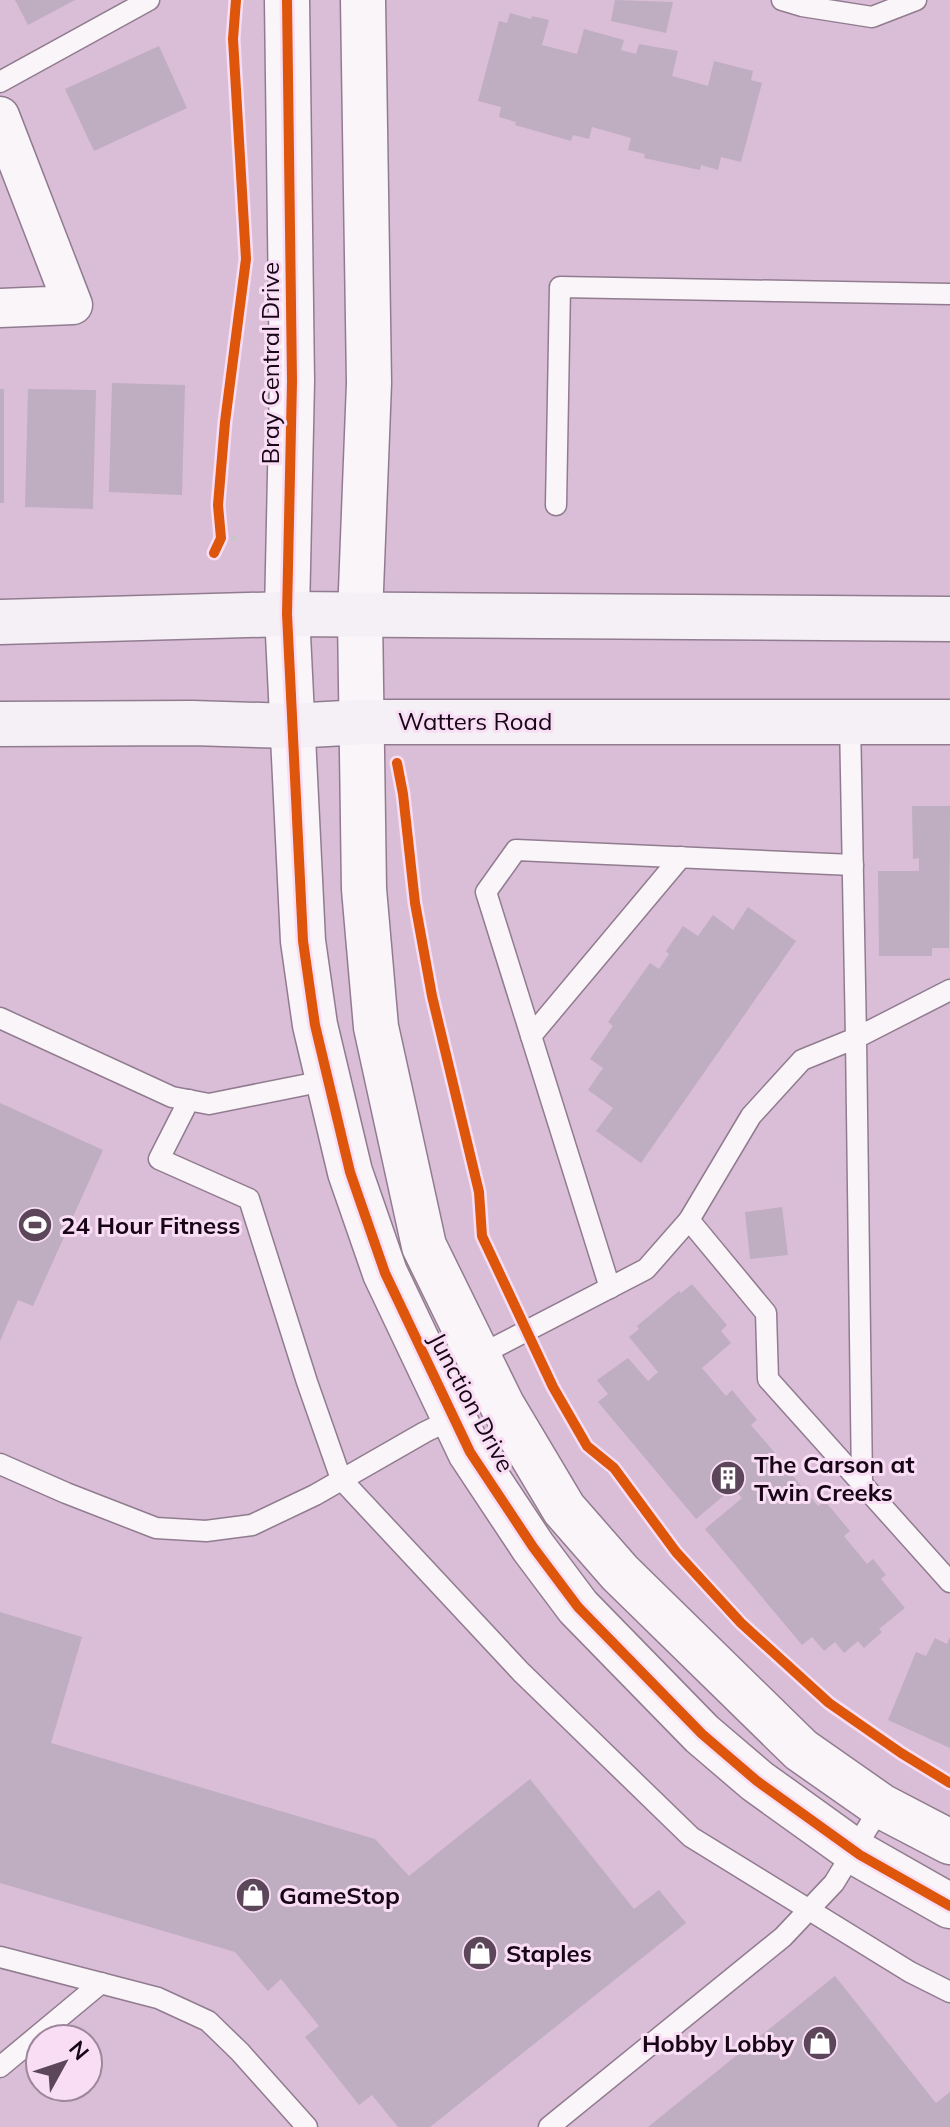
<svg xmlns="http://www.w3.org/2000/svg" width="950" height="2127" viewBox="0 0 950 2127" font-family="Mulish,sans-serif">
  <rect width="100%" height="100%" fill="#dabed7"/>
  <g fill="#bfadc2">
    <polygon points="15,0 75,0 28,25"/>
    <polygon points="615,0 673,2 666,33 611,21"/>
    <polygon points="510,13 531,19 532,16 549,20 542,45 577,54 584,29 624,40 621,50 636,54 639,44 678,51 672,76 708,86 714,61 753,71 751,80 762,83 741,162 721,157 718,170 701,165 700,170 644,158 645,154 628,150 631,138 592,127 589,139 573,135 571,141 515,125 516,122 499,117 501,107 478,101 499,21 507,23"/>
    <polygon points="159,46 187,108 94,151 65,89"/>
    <polygon points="112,383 185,385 182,495 109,492"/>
    <rect x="0" y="389" width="4" height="114"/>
    <polygon points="28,389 96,390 93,509 25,507"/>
    <polygon points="912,806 950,806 949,948 932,948 932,956 879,956 878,871 919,871 919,858 913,859"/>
    <polygon points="748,907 796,941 641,1163 596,1131 613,1108 588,1090 603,1068 590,1059 613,1026 608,1022 650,963 659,969 669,954 666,951 683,926 698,936 713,915 733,930"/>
    <polygon points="0,1103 103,1150 33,1306 18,1300 0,1341"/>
    <polygon points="782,1207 788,1255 750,1259 745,1212"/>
    <polygon points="692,1284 727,1325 721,1331 731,1343 702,1368 726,1396 732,1390 757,1420 751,1425 775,1453 770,1456 779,1467 783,1464 818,1506 825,1501 850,1531 844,1536 867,1564 873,1559 886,1575 881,1579 905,1608 879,1629 882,1632 864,1648 858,1641 844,1653 835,1642 824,1651 812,1637 802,1645 705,1529 742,1498 733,1488 696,1519 598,1402 608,1394 597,1380 628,1358 648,1381 658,1372 629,1337 639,1329 637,1326 679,1291 681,1293"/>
    <polygon points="0,1612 82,1637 51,1743 375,1839 409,1876 530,1779 634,1909 659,1890 686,1923 430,2127 398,2127 372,2095 359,2105 305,2037 319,2026 281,1979 268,1991 235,1952 0,1883"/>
    <polygon points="950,1637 950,1748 888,1720 916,1652 926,1656 935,1638 947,1644"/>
    <polygon points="835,1976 936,2103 950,2092 950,2127 648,2127"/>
  </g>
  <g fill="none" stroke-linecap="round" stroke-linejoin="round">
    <g stroke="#917c8f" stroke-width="23">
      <g id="service">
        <polyline points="782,0 802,6 872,17 916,0"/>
        <polyline points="0,82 149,0"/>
        <polyline points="556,505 560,287 950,294"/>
        <polyline points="850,720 856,1038 950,990"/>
        <polyline points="0,1018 172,1097 209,1104 329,1080"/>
        <polyline points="531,1036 681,857"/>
        <polyline points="189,1100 159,1159 249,1199 307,1382 341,1479 521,1672 691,1837 910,1972 950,1992"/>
        <polyline points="689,1220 766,1313 768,1379 950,1582"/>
        <polyline points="610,1288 486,892 516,850 853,865"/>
        <polyline points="478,1356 646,1269 689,1220 751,1116 802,1060 856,1038 862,1484"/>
        <polyline points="0,1464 66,1493 156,1528 206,1531 252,1525 315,1495 425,1432 454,1418"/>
        <polyline points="0,1957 158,1998 208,2021 240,2052 307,2127"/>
        <polyline points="0,2067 101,1983"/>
        <polyline points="549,2127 783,1937 834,1883 881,1806"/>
      </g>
    </g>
    <g stroke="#917c8f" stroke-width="41">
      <polyline id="minor" points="0,116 73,305 0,308"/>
    </g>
    <g stroke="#917c8f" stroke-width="47">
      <g id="tertiary">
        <polyline points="287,0 292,381 287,614 303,941 315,1025 350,1172 385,1273 470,1452 533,1547 578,1607 702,1734 757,1781 860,1855 950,1906"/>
        <polyline points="363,0 369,383 360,616 364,889 376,1027 424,1246 502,1405 564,1509 620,1573 801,1750 881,1806 950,1842"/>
      </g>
    </g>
    <g stroke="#917c8f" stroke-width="47">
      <g id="secondary">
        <polyline points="0,622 287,614 950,619"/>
        <polyline points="0,724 192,723 291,726 363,722 950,722"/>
      </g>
    </g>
    <polyline stroke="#ccc4cb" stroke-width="5" stroke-dasharray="6 4" stroke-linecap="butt" points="221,538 240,539"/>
    <use href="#service" stroke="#f9f5f9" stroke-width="20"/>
    <use href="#minor" stroke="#f9f5f9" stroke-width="38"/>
    <use href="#tertiary" stroke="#f9f5f9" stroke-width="44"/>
    <use href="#secondary" stroke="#f4f0f6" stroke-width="44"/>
    <g stroke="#f8ddf4" stroke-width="15">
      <g id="cycleway">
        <polyline points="287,0 292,381 287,614 303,941 315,1025 350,1172 385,1273 470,1452 533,1547 578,1607 702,1734 757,1781 860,1855 950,1906"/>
        <polyline points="214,553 221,538 218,505 225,422 246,259 233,39 236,0"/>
        <polyline points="397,763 403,794 415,903 432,996 479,1192 482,1236 553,1387 587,1446 614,1468 676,1552 741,1623 829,1703 901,1753 950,1783"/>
      </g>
    </g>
    <use href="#cycleway" stroke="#de550c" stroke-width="10"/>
  </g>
  <defs>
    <g id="stadium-disc" transform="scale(1.8)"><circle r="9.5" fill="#5b465a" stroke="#f8ddf4"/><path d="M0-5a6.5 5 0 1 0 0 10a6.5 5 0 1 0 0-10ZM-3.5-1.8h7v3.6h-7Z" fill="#fff"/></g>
    <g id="building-disc" transform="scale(1.8)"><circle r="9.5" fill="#5b465a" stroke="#f8ddf4"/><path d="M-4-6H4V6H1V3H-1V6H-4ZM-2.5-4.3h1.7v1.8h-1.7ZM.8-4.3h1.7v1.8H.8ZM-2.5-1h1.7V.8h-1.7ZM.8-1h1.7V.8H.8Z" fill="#fff"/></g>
    <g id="shop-disc" transform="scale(1.8)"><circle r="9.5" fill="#5b465a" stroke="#f8ddf4"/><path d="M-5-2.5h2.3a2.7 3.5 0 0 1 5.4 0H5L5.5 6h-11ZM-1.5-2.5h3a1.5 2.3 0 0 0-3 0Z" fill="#fff"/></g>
  </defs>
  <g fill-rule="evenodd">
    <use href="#stadium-disc" x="35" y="1225"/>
    <use href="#building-disc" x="728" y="1478"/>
    <use href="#shop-disc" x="253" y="1895"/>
    <use href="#shop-disc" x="480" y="1953"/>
    <use href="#shop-disc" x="820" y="2043"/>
  </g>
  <g text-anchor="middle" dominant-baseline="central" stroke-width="6" stroke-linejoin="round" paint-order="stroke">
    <g font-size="24" fill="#170616" stroke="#f8ddf4">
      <text transform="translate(270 363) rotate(-90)">Bray Central Drive</text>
      <text x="475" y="721">Watters Road</text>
      <text transform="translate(472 1402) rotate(62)">Junction Drive</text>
    </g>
    <g font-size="24" font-weight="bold" fill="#170616" stroke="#f8ddf4" text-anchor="start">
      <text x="61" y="1225">24 Hour Fitness</text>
      <text x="754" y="1464">The Carson at<tspan x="754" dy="28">Twin Creeks</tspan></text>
      <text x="279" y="1895">GameStop</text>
      <text x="506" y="1953">Staples</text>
      <text x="794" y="2043" text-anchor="end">Hobby Lobby</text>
    </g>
  </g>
  <g transform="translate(64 2063) rotate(50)"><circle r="38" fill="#f8ddf4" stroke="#9e879b" stroke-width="2"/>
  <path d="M0-6L14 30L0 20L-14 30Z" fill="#5b465a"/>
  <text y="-12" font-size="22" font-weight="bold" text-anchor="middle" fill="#170616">N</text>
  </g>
</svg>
